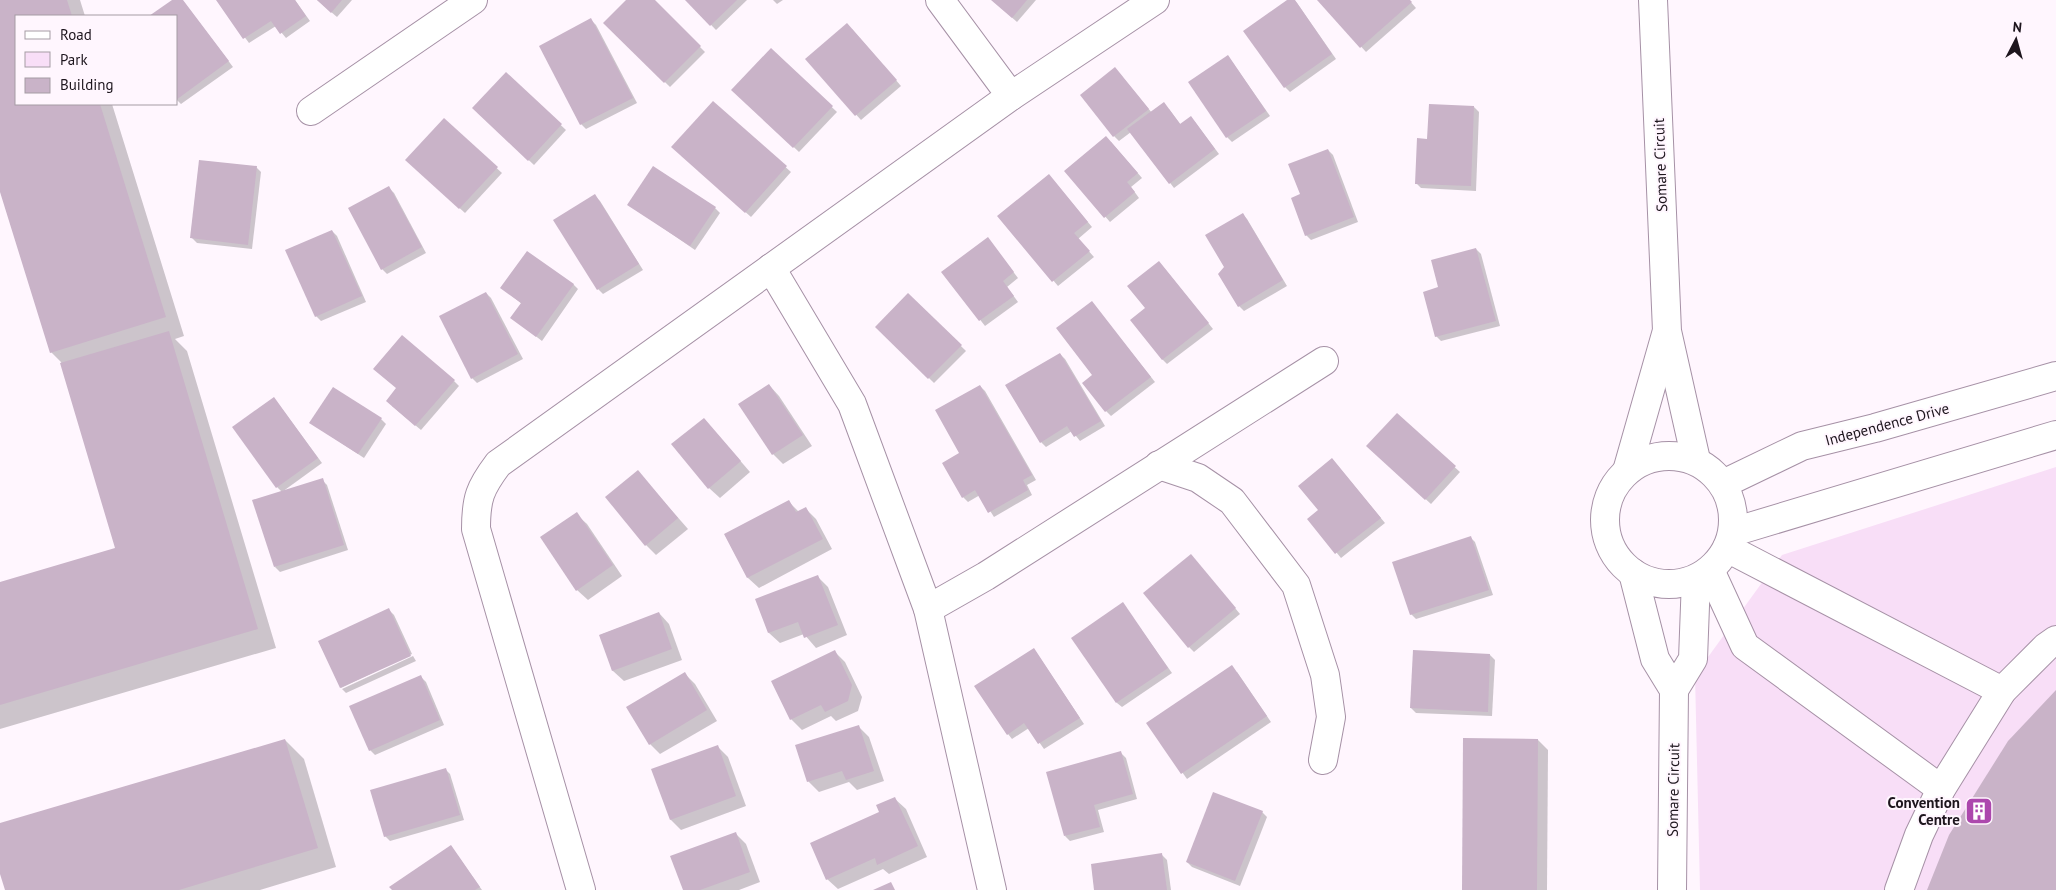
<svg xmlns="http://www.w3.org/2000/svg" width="2056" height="890" viewBox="0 0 2056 890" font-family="'PT Sans',sans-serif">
  <rect width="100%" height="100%" fill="#fff6fe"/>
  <polygon fill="#f8def7" points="2056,467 2056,890 1700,890 1695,675 1782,555"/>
  <g fill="#0003">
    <polygon points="0,0 80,0 85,16 16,16 16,104 112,104 184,336 175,339 187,351 276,648 0,729 0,584 117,549 61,362 51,352 0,187"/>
    <polygon points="174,0 183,1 233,67 181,104 176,99 176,16 152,16"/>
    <polygon points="217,0 295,0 310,21 286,38 276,26 249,43"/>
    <polygon points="317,0 352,0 337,17"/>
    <polygon points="628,0 653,0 705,52 670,87 604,23"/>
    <polygon points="687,0 747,0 716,30"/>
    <polygon points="773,0 783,0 777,4"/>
    <polygon points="992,0 1036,0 1017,22"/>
    <polygon points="1290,0 1294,0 1297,3 1336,59 1290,92 1285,87"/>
    <polygon points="1319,0 1409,0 1416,8 1366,52"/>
    <polygon points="591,20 596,25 637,103 586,129 581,124"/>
    <polygon points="852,29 901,86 861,120 806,59"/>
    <polygon points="771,50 837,112 799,152 733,90"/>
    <polygon points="1228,56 1270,116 1232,142 1227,137"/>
    <polygon points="506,74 566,130 534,165 478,113"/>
    <polygon points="1120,74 1152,113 1169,109 1181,125 1195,122 1219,154 1174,188 1131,132 1119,141 1114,136"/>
    <polygon points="713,102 791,172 751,217 678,152"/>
    <polygon points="1474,107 1479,112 1476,191 1421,188 1416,183 1429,140"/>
    <polygon points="444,120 502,173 465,213 412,165"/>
    <polygon points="1111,142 1142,178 1131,187 1139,198 1110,222 1066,171"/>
    <polygon points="1328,150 1333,155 1358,222 1311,240 1306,235"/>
    <polygon points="256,167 261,172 252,249 197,243 192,238"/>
    <polygon points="1054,181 1092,227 1078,239 1094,257 1058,286 999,216"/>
    <polygon points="389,188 394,193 426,253 387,274 382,269"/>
    <polygon points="595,196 600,201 643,270 603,294 598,289"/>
    <polygon points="628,204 715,208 720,213 695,250"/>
    <polygon points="1242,214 1247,219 1287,286 1244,311 1239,306 1226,268"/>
    <polygon points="332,231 337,236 366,302 321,321 316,316"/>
    <polygon points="992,244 1018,278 1007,287 1018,302 985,326 943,272"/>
    <polygon points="1476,249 1481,254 1500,326 1441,341 1436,336 1440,288"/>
    <polygon points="1164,268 1213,329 1167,364 1162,359"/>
    <polygon points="573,284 578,289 542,341 512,318 522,304 502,288"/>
    <polygon points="486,293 491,298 523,359 477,383 472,378"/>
    <polygon points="908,294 966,351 934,383 877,327"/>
    <polygon points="1092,303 1155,382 1111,416 1106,411 1094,375"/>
    <polygon points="1060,354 1065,359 1105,426 1080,441 1072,431 1046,447 1041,442"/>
    <polygon points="454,381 459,386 421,430 392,406"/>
    <polygon points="769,385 779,396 812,446 783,464 773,454"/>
    <polygon points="980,386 985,391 1036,480 1027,485 1032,495 994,517 980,495 968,502 963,497 961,454"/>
    <polygon points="274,398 322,463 282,492 277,487"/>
    <polygon points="1397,415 1460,472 1431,504 1373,451"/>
    <polygon points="381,419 386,424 364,458 311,423"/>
    <polygon points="704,419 750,472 720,498 709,488"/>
    <polygon points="1337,465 1385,523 1341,558 1309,519 1320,511"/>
    <polygon points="638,472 688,529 656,555 646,545"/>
    <polygon points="322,480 327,485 348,550 280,572 275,567"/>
    <polygon points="789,502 799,512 806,509 816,519 832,549 759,588 748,578 725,535"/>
    <polygon points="576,514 587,524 622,576 588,600 577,590"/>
    <polygon points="1470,537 1475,542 1493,595 1416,619 1411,614"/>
    <polygon points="1195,560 1240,614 1194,652 1189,647"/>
    <polygon points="818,577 828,587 847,635 816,648 804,634 780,643 769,633 757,600"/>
    <polygon points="1123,604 1172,673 1122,707 1117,703"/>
    <polygon points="389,610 394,615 412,654 341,688 319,642"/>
    <polygon points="659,613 669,624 682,660 624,681 613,671 600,635"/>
    <polygon points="1034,649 1084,724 1044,749 1029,728 1012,739 1008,734"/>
    <polygon points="835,652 845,662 862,697 858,711 836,721 831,716 802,730 791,719"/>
    <polygon points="1490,655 1495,660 1492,716 1416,713 1411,708"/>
    <polygon points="413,656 416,661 346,693 342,689"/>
    <polygon points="1237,672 1271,722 1187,779 1148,724"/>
    <polygon points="685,674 695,684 717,721 660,754 650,744"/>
    <polygon points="421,677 426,682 444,725 375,755 370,750"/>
    <polygon points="858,726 869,737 884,781 857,790 849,782 819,792 808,781"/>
    <polygon points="285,740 304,759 336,867 260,890 6,890 0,869 0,825"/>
    <polygon points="1538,740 1548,750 1547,890 1463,890"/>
    <polygon points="718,747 728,757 746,806 681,830 671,820 653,770"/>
    <polygon points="1121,753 1126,758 1137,799 1098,810 1104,832 1070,841 1065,836"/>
    <polygon points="445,769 450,774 464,820 390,841 385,836"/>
    <polygon points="895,799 906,809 927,857 889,874 883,869 838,889 827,879 881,813"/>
    <polygon points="1262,812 1267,817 1240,886 1192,867 1187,862"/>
    <polygon points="736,834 746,844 760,882 739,890 684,890"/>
    <polygon points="451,846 482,890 393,890"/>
    <polygon points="1162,855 1167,860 1171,890 1096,890"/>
  </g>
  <g fill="#c9b3c8">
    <polygon points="0,0 67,0 72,16 16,16 16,104 100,104 166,317 50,353 0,192"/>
    <polygon points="172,0 183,0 229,61 176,100 176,16 149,16"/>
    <polygon points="216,0 295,0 306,16 280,34 271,21 243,39"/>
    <polygon points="317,0 342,0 331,13"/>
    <polygon points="626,0 655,0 701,46 664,83 603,23"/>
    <polygon points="685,0 737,0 710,26"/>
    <polygon points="991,0 1027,0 1012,18"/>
    <polygon points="1287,0 1295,0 1332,54 1284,88 1243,31"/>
    <polygon points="1317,0 1410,0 1412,2 1360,48"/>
    <polygon points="591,18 633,98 580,125 539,46"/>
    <polygon points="847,23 897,80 855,116 805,59"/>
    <polygon points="771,48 833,106 793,148 731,90"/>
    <polygon points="1228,55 1266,111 1226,138 1188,82"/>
    <polygon points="1115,67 1149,109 1113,137 1080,95"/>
    <polygon points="506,72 562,124 528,161 472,108"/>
    <polygon points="713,101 787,166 745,213 671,147"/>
    <polygon points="1164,102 1180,124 1191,116 1215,149 1169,184 1127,129"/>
    <polygon points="1429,104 1474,106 1471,186 1415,184 1417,138 1427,139"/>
    <polygon points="444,118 498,167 459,209 405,160"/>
    <polygon points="1106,136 1138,173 1127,182 1135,192 1104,218 1064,171"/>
    <polygon points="1328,149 1354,217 1305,236 1291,198 1300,194 1288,164"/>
    <polygon points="199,160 257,166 248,245 190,238"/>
    <polygon points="653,166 716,207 690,246 627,205"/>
    <polygon points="1049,174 1088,222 1074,233 1090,251 1052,282 997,216"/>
    <polygon points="389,186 422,247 381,270 348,208"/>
    <polygon points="595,194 639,264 597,290 553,220"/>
    <polygon points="1243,213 1283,280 1238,307 1218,274 1224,267 1205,235"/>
    <polygon points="332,230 362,296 315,317 285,250"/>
    <polygon points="988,237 1014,272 1003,281 1014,296 979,321 941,272"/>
    <polygon points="1476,248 1496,321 1435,337 1423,292 1438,287 1431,260"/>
    <polygon points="527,251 574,284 536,337 510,318 521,303 500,288"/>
    <polygon points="1159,261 1209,323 1162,360 1130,320 1145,308 1127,286"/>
    <polygon points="486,292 518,354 471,379 439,316"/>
    <polygon points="908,293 962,345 928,379 875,327"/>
    <polygon points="1092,301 1151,377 1105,412 1082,383 1092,375 1056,328"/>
    <polygon points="169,331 258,629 0,705 0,582 115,548 60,363"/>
    <polygon points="402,335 455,380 415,426 386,401 396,388 373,369"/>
    <polygon points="1060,353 1101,421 1074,437 1067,426 1040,443 1005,385"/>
    <polygon points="769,384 803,435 772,455 738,404"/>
    <polygon points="980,385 1032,475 1023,480 1028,490 988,513 975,490 962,498 942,463 959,453 935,410"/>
    <polygon points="333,387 382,418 358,454 309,423"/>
    <polygon points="274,397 318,458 276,488 232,427"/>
    <polygon points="1397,413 1456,466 1425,500 1366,446"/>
    <polygon points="704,418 741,461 708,489 671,444"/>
    <polygon points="1332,458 1381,518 1335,554 1307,519 1318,510 1298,486"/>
    <polygon points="638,470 678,518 645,546 605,497"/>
    <polygon points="323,478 344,545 274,567 252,500"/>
    <polygon points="789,500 796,512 806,507 823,539 747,578 724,534"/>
    <polygon points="577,512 613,565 576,591 540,537"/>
    <polygon points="1471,536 1489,590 1410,615 1392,562"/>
    <polygon points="1191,554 1236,608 1188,648 1143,593"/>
    <polygon points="818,575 838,625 804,638 798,622 768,633 755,599"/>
    <polygon points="1123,602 1168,668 1116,703 1071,638"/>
    <polygon points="389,608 411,656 340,688 318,641"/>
    <polygon points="659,612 672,649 612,671 599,635"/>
    <polygon points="1034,648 1080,718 1038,744 1024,723 1007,735 974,686"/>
    <polygon points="835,650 852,685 848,701 825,712 821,705 790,720 771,681"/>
    <polygon points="1413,650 1490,654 1488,712 1410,708"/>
    <polygon points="1232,665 1267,716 1181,774 1146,723"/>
    <polygon points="685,672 707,710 649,745 626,707"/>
    <polygon points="421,675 440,720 369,751 349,706"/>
    <polygon points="2056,690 2056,890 1927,890 1949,835 2008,741"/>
    <polygon points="859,725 874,771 846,780 842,771 807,782 795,745"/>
    <polygon points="1463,738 1538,739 1537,890 1462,890"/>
    <polygon points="285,739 318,848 179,890 5,890 0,874 0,823"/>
    <polygon points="718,745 736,796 670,820 651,769"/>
    <polygon points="1121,751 1133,794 1094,805 1100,827 1064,836 1046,772"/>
    <polygon points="446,768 460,815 384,837 370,790"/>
    <polygon points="1213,792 1263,811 1235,881 1186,862"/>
    <polygon points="895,797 918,846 877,865 875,858 826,880 810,843 879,812 876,805"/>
    <polygon points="736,832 750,872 700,890 683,890 670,856"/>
    <polygon points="451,845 480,887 475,890 392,890 389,887"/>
    <polygon points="1162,853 1167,890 1094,890 1091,864"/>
    <polygon points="891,882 895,890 873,890"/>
  </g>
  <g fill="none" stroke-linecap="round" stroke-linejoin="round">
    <g stroke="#a691a6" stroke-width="30">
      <g id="minor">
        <polyline points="940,0 1011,96"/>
        <polyline points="1653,0 1667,331 1696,460"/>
        <polyline points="311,111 473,0"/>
        <polyline points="771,268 852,404 928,609"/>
        <circle cx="1669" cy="520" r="64"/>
        <polyline points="1159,465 1198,478 1232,501 1296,585 1325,675 1331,717 1323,760"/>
        <polyline points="1627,471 1666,334"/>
        <polyline points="1723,484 1802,446 1875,428 2056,376"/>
        <polyline points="1733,532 2056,435"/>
        <polyline points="1727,548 2002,691"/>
        <polyline points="1710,570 1745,646 1941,789"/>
        <polyline points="1633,573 1655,659 1674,690 1672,890"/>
        <polyline points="1674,690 1693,659 1696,579"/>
        <path d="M581,890L476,529C476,498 480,488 498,464L1011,96L1155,0"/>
        <polyline points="992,890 928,609 986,576 1324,361"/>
        <polyline points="1899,890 1919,835 1941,789 2002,691 2046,647 2056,640"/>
      </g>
    </g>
    <use href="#minor" stroke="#fff" stroke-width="28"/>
  </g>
  <defs>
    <g id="building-square" transform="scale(1.4375)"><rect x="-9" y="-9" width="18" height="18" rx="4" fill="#ac48ad" stroke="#fff6fe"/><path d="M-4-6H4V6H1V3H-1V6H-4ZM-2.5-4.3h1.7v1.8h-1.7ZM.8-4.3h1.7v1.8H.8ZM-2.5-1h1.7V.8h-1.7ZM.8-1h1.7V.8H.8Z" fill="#fff"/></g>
  </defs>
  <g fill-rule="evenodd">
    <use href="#building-square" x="1979" y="811"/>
  </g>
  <g text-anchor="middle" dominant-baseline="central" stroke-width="4" stroke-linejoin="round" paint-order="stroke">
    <g font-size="15" fill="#1d151d" stroke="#fff6fe">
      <text transform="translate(1660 165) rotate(-92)">Somare Circuit</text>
      <text transform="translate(1887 424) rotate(-15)">Independence Drive</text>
      <text transform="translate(1673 790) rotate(-89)">Somare Circuit</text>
    </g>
    <g font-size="15" font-weight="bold" fill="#1d151d" stroke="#fff6fe" text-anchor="end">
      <text x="1960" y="802">Convention<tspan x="1960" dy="17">Centre</tspan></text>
    </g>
  </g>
  <rect x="15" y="15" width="162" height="90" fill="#fff6fe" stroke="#a59ca4"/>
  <rect x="25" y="31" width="25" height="8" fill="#ffffff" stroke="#a59ca4"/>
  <text x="60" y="40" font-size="15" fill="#1d151d">Road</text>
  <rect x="25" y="52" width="25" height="15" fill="#f8def7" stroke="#a59ca4"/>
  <text x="60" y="65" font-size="15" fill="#1d151d">Park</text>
  <rect x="25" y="78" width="25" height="15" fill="#c9b3c8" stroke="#a59ca4"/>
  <text x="60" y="90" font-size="15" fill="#1d151d">Building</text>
  <g transform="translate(2016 40) rotate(6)" stroke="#fff6fe" stroke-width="4" paint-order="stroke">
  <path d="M0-4L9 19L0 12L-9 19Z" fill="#1d151d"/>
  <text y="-8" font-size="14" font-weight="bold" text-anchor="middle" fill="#1d151d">N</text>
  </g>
</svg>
